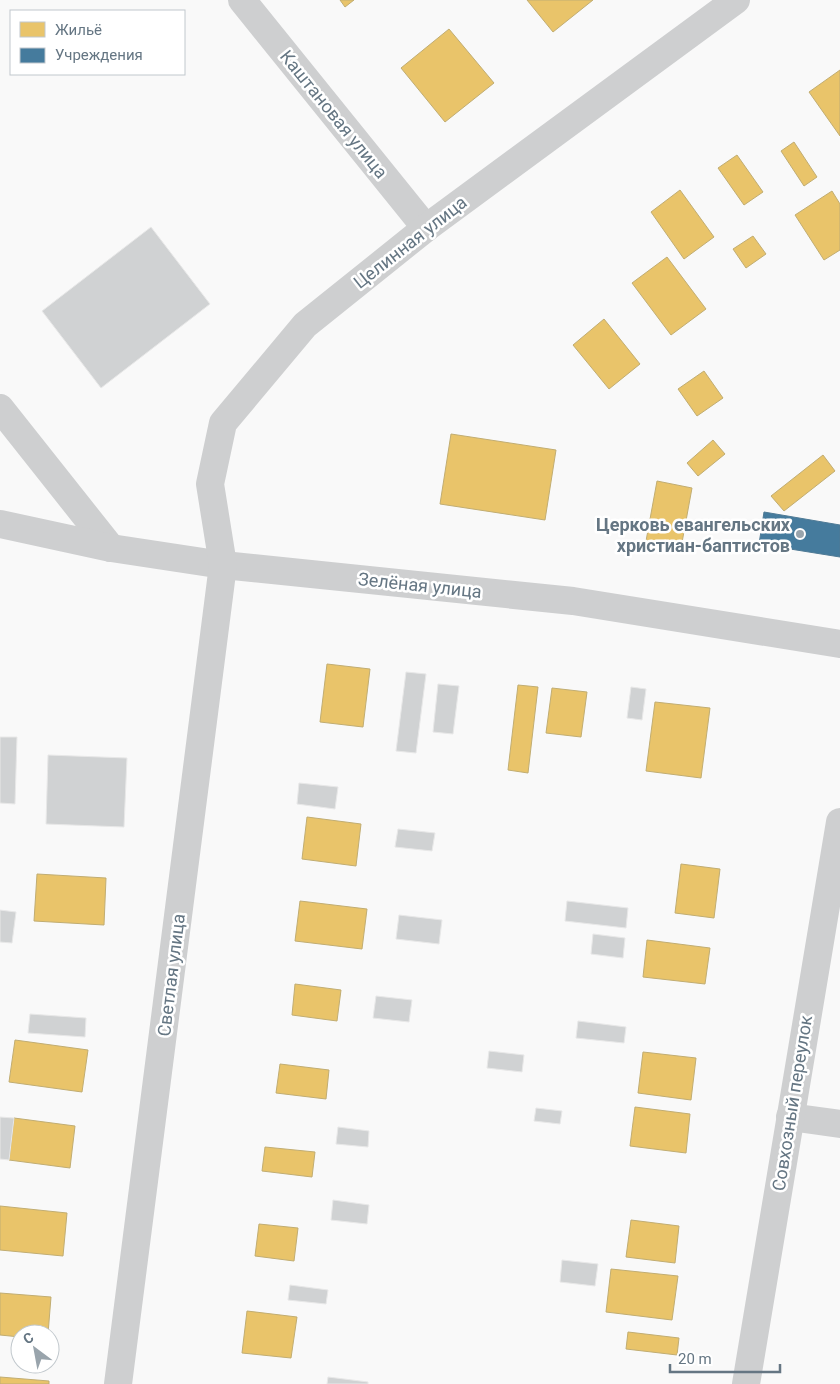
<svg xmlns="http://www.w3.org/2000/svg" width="840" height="1384" viewBox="0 0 840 1384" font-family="Roboto,sans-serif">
  <rect width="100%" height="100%" fill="#f9f9f9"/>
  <g fill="#e9c46a" stroke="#c1ad72">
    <polygon points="340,0 354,0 345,7"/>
    <polygon points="527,0 593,0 553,32"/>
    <polygon points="449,29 494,83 445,122 401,68"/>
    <polygon points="840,70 840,136 809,92"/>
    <polygon points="794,142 817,177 804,186 781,151"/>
    <polygon points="737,155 763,192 744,205 718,168"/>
    <polygon points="680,190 714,237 684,259 651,212"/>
    <polygon points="832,191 840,204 840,250 824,260 795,215"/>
    <polygon points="753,236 766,254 746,268 733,249"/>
    <polygon points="667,257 706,309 671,335 632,283"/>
    <polygon points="604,319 640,364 609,389 573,345"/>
    <polygon points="704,371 723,398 697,416 678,389"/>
    <polygon points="451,434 556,450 545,520 440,504"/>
    <polygon points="713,440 725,454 698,476 687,463"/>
    <polygon points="823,455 835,471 784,511 771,496"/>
    <polygon points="657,481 692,488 681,548 646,541"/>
    <polygon points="327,664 370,669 363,727 320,722"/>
    <polygon points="518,685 538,687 528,773 508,770"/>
    <polygon points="552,688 587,692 581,737 546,733"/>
    <polygon points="655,702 710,708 701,778 646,771"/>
    <polygon points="307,817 361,824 356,866 302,859"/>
    <polygon points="681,864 720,869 714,918 675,913"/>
    <polygon points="37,874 106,878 104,925 34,921"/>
    <polygon points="300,901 367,909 362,949 295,941"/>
    <polygon points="647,940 710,948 705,984 643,977"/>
    <polygon points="295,984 341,990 337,1021 292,1015"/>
    <polygon points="15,1040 88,1050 82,1092 9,1082"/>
    <polygon points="643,1052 696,1058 691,1100 638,1093"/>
    <polygon points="280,1064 329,1070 326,1099 276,1093"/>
    <polygon points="635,1107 690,1114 686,1153 630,1146"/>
    <polygon points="14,1118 75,1126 70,1168 9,1160"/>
    <polygon points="265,1147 315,1152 312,1177 262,1171"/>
    <polygon points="0,1206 67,1213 63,1256 0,1250"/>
    <polygon points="631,1220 679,1226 675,1263 626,1257"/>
    <polygon points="259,1224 298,1228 294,1261 255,1256"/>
    <polygon points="611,1269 678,1276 672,1320 606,1312"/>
    <polygon points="0,1293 51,1297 48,1334 20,1334 20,1337 0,1335"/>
    <polygon points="247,1311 297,1317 291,1358 242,1353"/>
    <polygon points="628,1332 679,1338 677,1355 626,1349"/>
    <polygon points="0,1377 49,1381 49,1384 0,1384"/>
  </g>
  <polygon fill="#457b9d" stroke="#4f7a95" points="764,512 840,525 840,557 759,544"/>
  <g fill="#d0d2d3" stroke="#e8e8e8">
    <polygon points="151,227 210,304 101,388 42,311"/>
    <polygon points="406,672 426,674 416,753 396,751"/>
    <polygon points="438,684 459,686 453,734 433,732"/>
    <polygon points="631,687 646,689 642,720 627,718"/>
    <polygon points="0,737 17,737 15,804 0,803"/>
    <polygon points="48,755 127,758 124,827 46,824"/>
    <polygon points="299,783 338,787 335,809 297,804"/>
    <polygon points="398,829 435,833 432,851 395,847"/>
    <polygon points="567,901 628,908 626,928 565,921"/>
    <polygon points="0,910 16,912 12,943 0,942"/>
    <polygon points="399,915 442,920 439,944 396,939"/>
    <polygon points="593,934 625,938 623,958 591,954"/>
    <polygon points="376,996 412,1000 409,1022 373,1018"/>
    <polygon points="30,1014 86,1018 85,1037 28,1033"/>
    <polygon points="578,1021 626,1027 624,1043 576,1038"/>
    <polygon points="489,1051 524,1055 522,1072 487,1068"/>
    <polygon points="536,1108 562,1111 560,1124 534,1121"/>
    <polygon points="0,1117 14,1118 9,1160 0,1159"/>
    <polygon points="338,1127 369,1131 368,1147 336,1144"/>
    <polygon points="333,1200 369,1205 367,1224 331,1220"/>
    <polygon points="562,1260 598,1264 595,1286 560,1282"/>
    <polygon points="290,1285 328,1290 326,1304 288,1300"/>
    <polygon points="328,1377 368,1382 368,1384 327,1384"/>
  </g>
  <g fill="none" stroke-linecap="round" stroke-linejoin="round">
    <g stroke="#cecfd0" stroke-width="28">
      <polyline points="242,0 426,228"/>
      <polyline points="0,408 111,548"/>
      <polyline points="0,524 111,548 223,565 573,601 840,644"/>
      <polyline points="790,1117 840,1124"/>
      <polyline points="118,1384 223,565 210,484 223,423 305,325 426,228 736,0"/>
      <polyline points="746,1384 840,822"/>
    </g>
  </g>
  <circle fill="#99a4ac" stroke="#fff" stroke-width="2" cx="800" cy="534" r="5"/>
  <g text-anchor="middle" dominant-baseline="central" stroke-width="5" stroke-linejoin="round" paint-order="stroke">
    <g font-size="18" fill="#657683" stroke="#fff">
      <text transform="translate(334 114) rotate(51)">Каштановая улица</text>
      <text transform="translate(410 242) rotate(-38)">Целинная улица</text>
      <text transform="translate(420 585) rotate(6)">Зелёная улица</text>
      <text transform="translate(171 975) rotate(-83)">Светлая улица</text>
      <text transform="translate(792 1103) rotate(-81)">Совхозный переулок</text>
    </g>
    <g font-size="18" font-weight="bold" fill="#657683" stroke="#fff" text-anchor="end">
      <text x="790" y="524">Церковь евангельских<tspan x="790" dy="21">христиан-баптистов</tspan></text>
    </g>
  </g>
  <rect x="10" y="10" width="175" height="65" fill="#ffffff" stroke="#c1c8cd"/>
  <rect x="20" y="22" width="25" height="15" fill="#e9c46a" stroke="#c1c8cd"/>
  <text x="55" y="35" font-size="15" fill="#657683">Жильё</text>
  <rect x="20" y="48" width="25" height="15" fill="#457b9d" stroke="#c1c8cd"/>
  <text x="55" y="60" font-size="15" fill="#657683">Учреждения</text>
  <g transform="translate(35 1349) rotate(328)"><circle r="24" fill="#ffffff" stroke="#c1c8cd"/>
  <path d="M0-4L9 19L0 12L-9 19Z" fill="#99a4ac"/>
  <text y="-8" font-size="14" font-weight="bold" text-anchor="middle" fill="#657683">С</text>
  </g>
  <path d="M670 1364v8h110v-8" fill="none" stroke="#657683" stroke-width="2.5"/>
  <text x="678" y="1364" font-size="15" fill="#657683" stroke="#ffffff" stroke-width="4" paint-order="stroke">20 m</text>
</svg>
